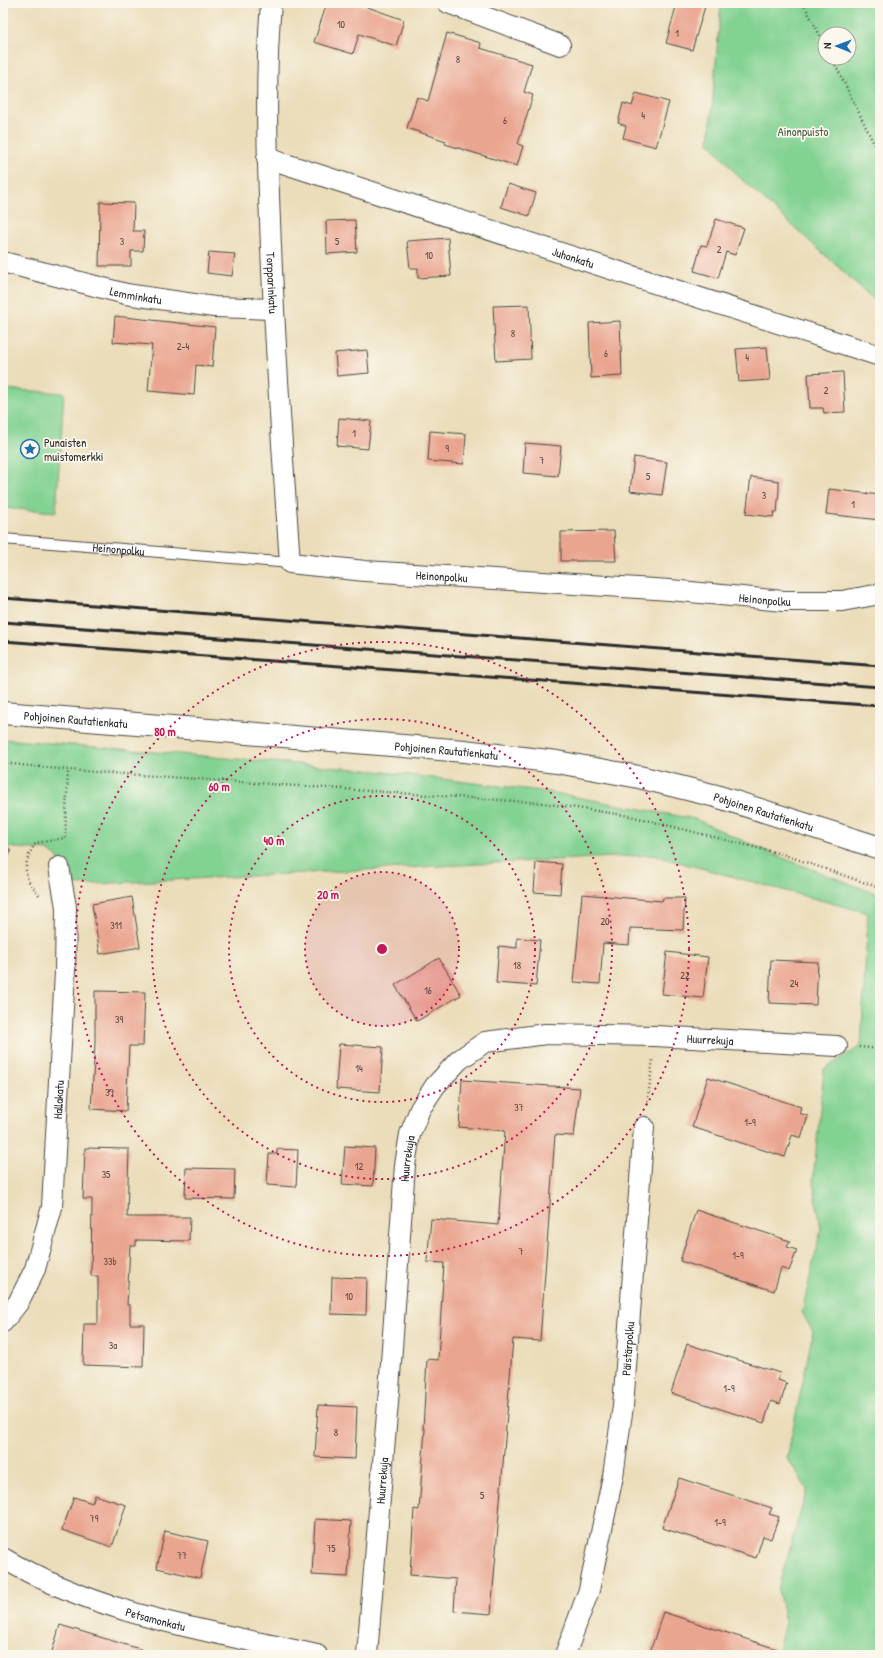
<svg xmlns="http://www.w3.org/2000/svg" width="883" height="1658" viewBox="0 0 883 1658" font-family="'Patrick Hand',sans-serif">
  <rect width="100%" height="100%" fill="#fbf7ec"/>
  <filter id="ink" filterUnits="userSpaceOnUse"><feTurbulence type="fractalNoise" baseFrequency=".025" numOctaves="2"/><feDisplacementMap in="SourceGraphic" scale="8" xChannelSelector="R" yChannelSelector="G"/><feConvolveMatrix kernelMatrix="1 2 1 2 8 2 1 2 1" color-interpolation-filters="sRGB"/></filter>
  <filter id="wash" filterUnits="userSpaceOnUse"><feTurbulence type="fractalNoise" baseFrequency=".012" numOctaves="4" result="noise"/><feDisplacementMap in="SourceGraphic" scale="16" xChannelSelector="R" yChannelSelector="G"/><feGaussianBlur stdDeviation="0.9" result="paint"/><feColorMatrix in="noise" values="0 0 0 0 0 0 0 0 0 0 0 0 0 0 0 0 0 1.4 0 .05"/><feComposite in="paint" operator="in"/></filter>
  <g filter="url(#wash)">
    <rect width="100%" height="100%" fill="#ebddba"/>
    <g fill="#82d292" stroke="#567e5e" fill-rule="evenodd">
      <path d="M721,3H880V305L739,177L709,142ZM825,34H849V58H825Z"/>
      <polygon points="3,389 64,393 56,512 3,508"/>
      <polygon points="3,739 367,770 549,792 695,819 775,855 880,895 880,1655 777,1655 785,1622 778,1589 807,1489 787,1458 813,1332 802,1312 821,1229 813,1181 824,1069 861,1046 868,913 652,855 75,885 71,869 48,850 3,847"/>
    </g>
    <g id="blocks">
      <g fill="#eaa590">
        <polygon points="327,3 356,3 404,20 396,46 359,34 353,54 314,42"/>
        <polygon points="677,3 706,3 692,50 666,43"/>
        <polygon points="447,33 481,43 480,48 532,64 524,92 533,95 518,144 523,146 517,166 445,144 446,141 407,128 417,97 428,101"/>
        <polygon points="636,93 669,102 656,147 623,138 626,126 618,123 623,103 632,106"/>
        <polygon points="508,184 536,193 529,216 501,207"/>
        <polygon points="100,202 134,203 133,231 144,231 143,251 131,251 131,266 99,266"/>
        <polygon points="716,219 744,228 735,255 726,252 718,278 694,271 701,245 707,246"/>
        <polygon points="355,220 357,252 327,254 326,221"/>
        <polygon points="448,238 451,276 418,278 418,268 410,268 407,241"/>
        <polygon points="209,252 235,254 232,276 207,273"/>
        <polygon points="529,305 531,359 496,361 493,306"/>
        <polygon points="115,316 215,327 212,367 196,365 194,395 148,391 152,345 113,342"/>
        <polygon points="620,321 622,376 591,378 589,323"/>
        <polygon points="767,347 770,380 739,382 736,349"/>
        <polygon points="367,350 369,373 337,376 335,353"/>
        <polygon points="843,372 845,412 824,413 823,408 810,408 808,374"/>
        <polygon points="339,418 371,421 368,449 337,446"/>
        <polygon points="430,431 466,434 464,464 428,461"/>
        <polygon points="525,443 561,446 558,476 523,473"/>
        <polygon points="634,457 667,462 662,495 630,491"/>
        <polygon points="751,477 779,481 779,490 777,512 774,512 773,517 746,514"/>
        <polygon points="829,489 880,495 880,520 826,514"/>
        <polygon points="614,531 616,561 561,561 561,532"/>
        <polygon points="536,862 562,864 560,894 534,892"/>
        <polygon points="582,894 662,901 663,898 685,898 683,930 630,928 629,945 603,943 600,984 574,982"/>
        <polygon points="132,897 140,947 100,954 92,904"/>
        <polygon points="517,938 540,940 536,986 496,983 499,946 517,948"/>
        <polygon points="667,952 708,957 703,998 662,994"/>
        <polygon points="439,958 461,995 417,1021 395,985"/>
        <polygon points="771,960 818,962 816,1005 769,1003"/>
        <polygon points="95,991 145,992 143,1046 129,1046 126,1111 91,1109 95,1045"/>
        <polygon points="339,1044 383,1047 380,1092 336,1089"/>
        <polygon points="708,1077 801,1107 799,1113 808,1116 801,1138 792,1135 785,1157 692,1127"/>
        <polygon points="462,1080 580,1088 574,1136 555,1135 540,1341 513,1339 491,1614 454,1611 456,1579 410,1575 414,1509 419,1510 425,1429 423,1429 427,1359 438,1360 444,1263 427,1262 431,1219 498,1225 505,1131 459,1127"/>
        <polygon points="345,1146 375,1148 373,1186 342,1184"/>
        <polygon points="85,1148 129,1149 127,1217 190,1217 189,1241 136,1240 136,1246 130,1246 127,1305 130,1305 130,1324 144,1324 143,1367 83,1365 84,1324 98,1324 98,1276 91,1276 92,1199 83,1199"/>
        <polygon points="277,1149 298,1150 296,1187 267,1185 269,1154 277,1154"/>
        <polygon points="186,1168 235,1169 234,1199 185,1198"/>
        <polygon points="696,1210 790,1241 787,1247 797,1250 789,1271 781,1268 774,1291 680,1261"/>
        <polygon points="332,1277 367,1278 366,1315 331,1314"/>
        <polygon points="687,1344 780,1373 778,1380 787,1383 780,1404 771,1401 764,1423 671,1393"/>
        <polygon points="318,1405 357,1407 355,1459 315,1457"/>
        <polygon points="679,1478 772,1508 769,1514 779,1517 771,1539 763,1536 756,1558 662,1528"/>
        <polygon points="95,1495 126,1505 112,1547 62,1530 74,1497 92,1503"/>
        <polygon points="315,1519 351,1521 348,1577 312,1575"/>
        <polygon points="165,1531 208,1541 200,1578 157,1568"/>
        <polygon points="663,1612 783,1651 782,1655 649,1655"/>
        <polygon points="60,1625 143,1650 143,1655 51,1655"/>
      </g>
    </g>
  </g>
  <g filter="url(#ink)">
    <use href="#blocks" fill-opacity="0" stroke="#484640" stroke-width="1"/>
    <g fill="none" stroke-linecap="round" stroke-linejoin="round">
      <g stroke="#484640" stroke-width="12">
        <g id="lane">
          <path id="s1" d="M3,539L290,563"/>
          <polyline points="3,852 5,852"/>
        </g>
      </g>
      <g stroke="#484640" stroke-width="22">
        <g id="street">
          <path id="s2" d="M271,3C265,75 267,148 270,221C274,335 282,449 290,563L365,571L670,590L783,601H842L880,594"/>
          <polyline points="448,3 560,45"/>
          <path id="s3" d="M267,158L880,356"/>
          <path id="s4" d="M3,262L126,294L214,307L273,309"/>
          <path id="s5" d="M3,1322L18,1303L35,1269L52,1207L65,972L66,907L59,867"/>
          <path id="s6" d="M3,1558C98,1615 210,1631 317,1655"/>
          <path id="s7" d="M367,1655L389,1390L405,1165L410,1134L420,1109L435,1086L459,1060L485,1042L546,1034L655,1036L837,1046"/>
          <path id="s8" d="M565,1655L589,1590L613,1476L623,1406L644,1127"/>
        </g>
      </g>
      <g stroke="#484640" stroke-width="24">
        <g id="secondary">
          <path id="s9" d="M3,713L464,751L557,762L639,777L716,796L880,848"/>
        </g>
      </g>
      <g stroke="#484640" stroke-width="2.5" stroke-dasharray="1 3" stroke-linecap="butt">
        <polyline points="803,3 825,45"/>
        <polyline points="832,58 880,156"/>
        <polyline points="3,763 68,770 543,803 630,816 782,854 880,888"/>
        <path d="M39,895C36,890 32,887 29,882C22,868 28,854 36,843L65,838L68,770"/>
        <polyline points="859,1047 880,1049"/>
        <polyline points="647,1105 653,1058"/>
      </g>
      <use href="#lane" stroke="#fff" stroke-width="10"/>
      <use href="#street" stroke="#fff" stroke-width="20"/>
      <use href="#secondary" stroke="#fff" stroke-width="22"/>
      <g stroke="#2b2b2b" stroke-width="3">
        <polyline points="3,598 880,666"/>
        <polyline points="3,622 880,687"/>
        <polyline points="3,641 880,706"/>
      </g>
    </g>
  </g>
  <circle cx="382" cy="949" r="77" fill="#c2185b" fill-opacity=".12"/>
  <g fill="none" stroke="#c2185b" stroke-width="2" stroke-dasharray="2 4">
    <circle cx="382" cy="949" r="77"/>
    <circle cx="382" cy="949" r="153"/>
    <circle cx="382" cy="949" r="230"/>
    <circle cx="382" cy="949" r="307"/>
  </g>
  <defs>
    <g id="sight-ring" transform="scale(1)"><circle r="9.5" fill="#fbf7ec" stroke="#1f6fb2" stroke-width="1.5"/><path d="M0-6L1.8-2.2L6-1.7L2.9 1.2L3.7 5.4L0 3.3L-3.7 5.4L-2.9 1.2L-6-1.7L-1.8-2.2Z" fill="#1f6fb2"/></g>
  </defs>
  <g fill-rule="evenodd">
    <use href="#sight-ring" x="30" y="449"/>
  </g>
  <g text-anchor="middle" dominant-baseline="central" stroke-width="3.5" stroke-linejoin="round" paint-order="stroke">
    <g font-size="10" fill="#5b4a44">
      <text x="341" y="24">10</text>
      <text x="677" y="33">1</text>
      <text x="458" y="59">8</text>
      <text x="643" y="115">4</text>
      <text x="505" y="120">6</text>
      <text x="122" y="241">3</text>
      <text x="337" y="241">5</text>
      <text x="719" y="249">2</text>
      <text x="429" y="255">10</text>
      <text x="513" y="333">8</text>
      <text x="183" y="346">2-4</text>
      <text x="606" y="353">6</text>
      <text x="747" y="357">4</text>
      <text x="826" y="390">2</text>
      <text x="354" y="433">1</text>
      <text x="447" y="448">9</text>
      <text x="542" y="460">7</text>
      <text x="648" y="476">5</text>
      <text x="764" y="495">3</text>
      <text x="853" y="504">1</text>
      <text x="605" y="921">20</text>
      <text x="116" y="925">311</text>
      <text x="517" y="965">18</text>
      <text x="685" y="975">22</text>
      <text x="794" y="983">24</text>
      <text x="428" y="990">16</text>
      <text x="119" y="1019">39</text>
      <text x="359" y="1068">14</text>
      <text x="110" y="1092">37</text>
      <text x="519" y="1107">37</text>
      <text x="750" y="1122">1-9</text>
      <text x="359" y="1166">12</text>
      <text x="106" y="1174">35</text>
      <text x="521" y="1251">7</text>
      <text x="738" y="1255">1-9</text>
      <text x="110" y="1261">33b</text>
      <text x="349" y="1296">10</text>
      <text x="113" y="1345">3a</text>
      <text x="729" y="1388">1-9</text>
      <text x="336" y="1432">8</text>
      <text x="482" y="1495">5</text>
      <text x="94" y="1518">79</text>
      <text x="720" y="1522">1-9</text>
      <text x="331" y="1548">75</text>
      <text x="182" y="1555">77</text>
    </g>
    <g font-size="12" fill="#455d4a" stroke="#fbf7ec">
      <text x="803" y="131">Ainonpuisto</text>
    </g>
    <g font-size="12" fill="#2b2b2b" stroke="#fbf7ec">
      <text stroke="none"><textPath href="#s3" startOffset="322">Juhonkatu</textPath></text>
      <text stroke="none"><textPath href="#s2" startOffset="280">Torpparinkatu</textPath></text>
      <text stroke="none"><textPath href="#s4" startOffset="137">Lemminkatu</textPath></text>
      <text stroke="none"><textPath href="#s1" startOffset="116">Heinonpolku</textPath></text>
      <text stroke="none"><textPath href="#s2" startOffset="713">Heinonpolku</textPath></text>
      <text stroke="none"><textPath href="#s2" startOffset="1037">Heinonpolku</textPath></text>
      <text stroke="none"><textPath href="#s9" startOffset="73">Pohjoinen Rautatienkatu</textPath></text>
      <text stroke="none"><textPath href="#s9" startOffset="445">Pohjoinen Rautatienkatu</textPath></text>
      <text stroke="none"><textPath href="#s9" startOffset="769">Pohjoinen Rautatienkatu</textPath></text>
      <text stroke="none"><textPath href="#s7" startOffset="870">Huurrekuja</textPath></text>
      <text stroke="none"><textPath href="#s5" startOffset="234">Hallakatu</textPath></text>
      <text stroke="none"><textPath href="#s7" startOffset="498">Huurrekuja</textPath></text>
      <text stroke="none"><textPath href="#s8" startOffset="314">Päistärpolku</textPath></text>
      <text stroke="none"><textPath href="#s7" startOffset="175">Huurrekuja</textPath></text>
      <text stroke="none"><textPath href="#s6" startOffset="165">Petsamonkatu</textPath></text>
    </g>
    <g font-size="12" fill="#2b2b2b" stroke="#fbf7ec" text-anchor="start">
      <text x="44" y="442">Punaisten<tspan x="44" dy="14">muistomerkki</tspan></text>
    </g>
  </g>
  <circle cx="382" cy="949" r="6" fill="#c2185b" stroke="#fbf7ec" stroke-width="2"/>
  <g font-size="12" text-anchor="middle" font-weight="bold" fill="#c2185b" stroke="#fbf7ec" stroke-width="3.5" stroke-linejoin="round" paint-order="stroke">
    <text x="165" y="736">80 m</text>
    <text x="219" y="791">60 m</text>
    <text x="274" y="845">40 m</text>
    <text x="328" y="899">20 m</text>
  </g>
  <rect width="883" height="1658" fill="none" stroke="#fbf7ec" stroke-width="16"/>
  <g transform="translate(837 46) rotate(271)"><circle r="19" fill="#fbf7ec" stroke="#a8a59f"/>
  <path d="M0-3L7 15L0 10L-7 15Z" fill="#1f6fb2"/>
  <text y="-6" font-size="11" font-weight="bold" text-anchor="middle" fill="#2b2b2b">N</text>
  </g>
</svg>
